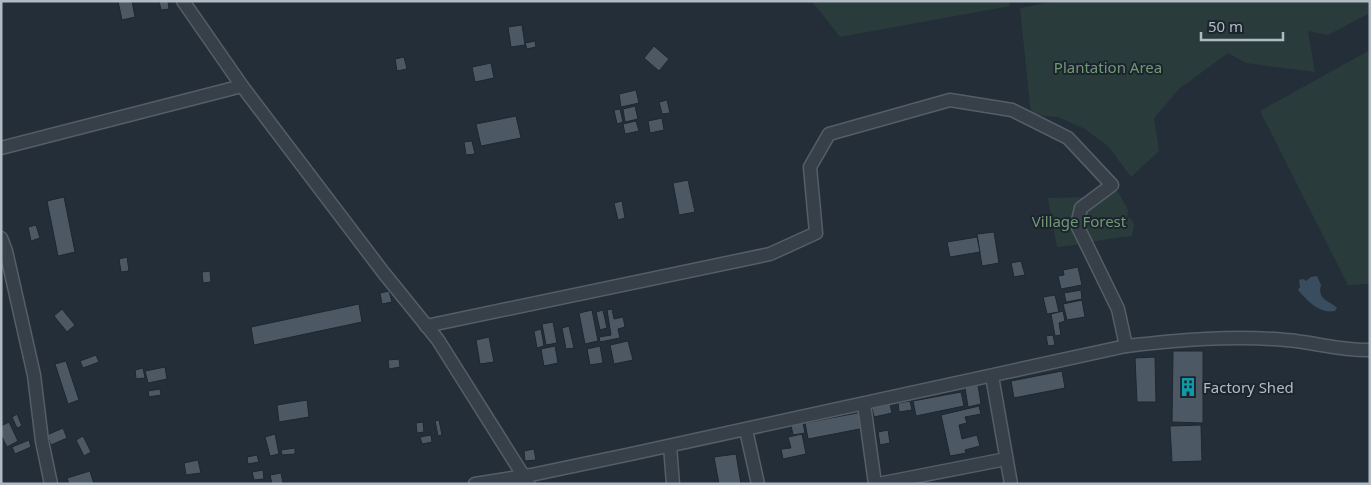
<svg xmlns="http://www.w3.org/2000/svg" width="1371" height="485" viewBox="0 0 1371 485" font-family="'Noto Sans',sans-serif">
  <rect width="100%" height="100%" fill="#242e38"/>
  <g fill="#293c3b">
    <polygon points="811,1 1009,1 1010,6 840,37 820,11"/>
    <polygon points="1058,1 1370,1 1370,13 1328,35 1308,31 1315,72 1246,63 1228,53 1179,89 1154,118 1159,151 1131,177 1108,146 1085,129 1058,117 1032,115 1030,105 1020,8"/>
    <polygon points="1370,50 1370,284 1348,285 1260,111"/>
    <path d="M1118,192L1128,210L1127,217L1132,220L1134,225L1132,236C1107,238 1082,245 1057,247L1048,198L1093,197L1105,193Z"/>
  </g>
  <path fill="#3a4d5f" d="M1317,276L1321,285C1317,300 1329,300 1337,308L1335,311C1319,314 1308,301 1298,290L1300,287L1299,280L1303,279L1306,281L1311,277Z"/>
  <g fill="#4c5863" stroke="#1e272f">
    <polygon points="118,1 132,1 135,17 122,20"/>
    <polygon points="159,1 168,1 169,9 161,10"/>
    <polygon points="522,25 525,45 511,47 508,27"/>
    <polygon points="535,41 536,47 527,49 525,43"/>
    <polygon points="654,46 669,59 659,71 644,58"/>
    <polygon points="404,57 407,69 397,71 395,59"/>
    <polygon points="491,63 494,78 475,82 472,67"/>
    <polygon points="636,90 639,103 621,107 619,94"/>
    <polygon points="667,100 670,113 662,114 659,102"/>
    <polygon points="635,106 638,119 625,122 623,109"/>
    <polygon points="620,109 623,122 617,124 614,110"/>
    <polygon points="516,116 521,138 481,146 476,124"/>
    <polygon points="662,118 664,130 650,133 648,121"/>
    <polygon points="636,121 639,131 625,134 623,124"/>
    <polygon points="472,141 475,154 466,155 464,142"/>
    <polygon points="688,180 695,212 679,215 673,183"/>
    <polygon points="64,197 75,252 58,256 47,201"/>
    <polygon points="622,201 625,218 618,220 614,203"/>
    <polygon points="36,225 40,238 31,241 28,227"/>
    <polygon points="994,232 999,263 982,266 977,234"/>
    <polygon points="977,237 980,252 950,257 947,242"/>
    <polygon points="127,257 129,271 121,272 119,259"/>
    <polygon points="1021,261 1025,275 1014,277 1011,263"/>
    <polygon points="1078,267 1082,285 1061,289 1058,276 1064,275 1063,270"/>
    <polygon points="210,271 211,282 203,283 202,272"/>
    <polygon points="1081,290 1082,299 1066,302 1064,293"/>
    <polygon points="389,291 392,302 382,304 380,293"/>
    <polygon points="1055,295 1059,312 1047,314 1043,297"/>
    <polygon points="1082,300 1085,317 1067,320 1063,304"/>
    <polygon points="359,304 362,322 254,345 251,327"/>
    <polygon points="62,309 75,325 67,332 54,316"/>
    <polygon points="612,309 614,319 623,317 625,327 618,329 620,338 600,342 599,337 611,335 607,310"/>
    <polygon points="592,310 598,341 585,344 579,313"/>
    <polygon points="603,310 607,328 600,330 596,312"/>
    <polygon points="1063,311 1065,321 1059,323 1061,335 1055,336 1051,314"/>
    <polygon points="553,322 557,343 546,345 542,324"/>
    <polygon points="569,326 574,348 566,349 562,328"/>
    <polygon points="541,329 544,346 537,348 534,331"/>
    <polygon points="1053,335 1055,345 1048,346 1046,336"/>
    <polygon points="489,337 494,362 480,364 476,340"/>
    <polygon points="628,341 633,360 614,364 610,345"/>
    <polygon points="555,346 558,363 544,366 541,349"/>
    <polygon points="600,346 603,363 590,365 587,349"/>
    <polygon points="1173,351 1203,351 1203,423 1172,422"/>
    <polygon points="96,355 99,362 83,368 80,361"/>
    <polygon points="1155,357 1156,402 1137,402 1135,358"/>
    <polygon points="399,359 400,367 389,369 388,360"/>
    <polygon points="66,361 79,400 68,404 55,364"/>
    <polygon points="165,367 167,379 148,383 145,371"/>
    <polygon points="143,368 145,378 136,379 135,370"/>
    <polygon points="1062,371 1065,388 1014,398 1011,381"/>
    <polygon points="978,385 981,404 968,407 965,388"/>
    <polygon points="160,389 161,395 149,397 148,391"/>
    <polygon points="961,392 964,406 916,416 913,401"/>
    <polygon points="307,400 309,417 279,422 277,405"/>
    <polygon points="910,401 912,410 899,412 898,403"/>
    <polygon points="890,404 892,413 874,417 872,408"/>
    <polygon points="979,406 981,414 965,417 967,423 959,425 962,439 977,435 980,446 965,450 966,453 950,456 941,415"/>
    <polygon points="862,412 865,428 808,439 805,423"/>
    <polygon points="17,414 22,426 17,428 12,417"/>
    <polygon points="439,420 442,435 438,436 435,421"/>
    <polygon points="9,422 18,441 7,447 1,435 1,426"/>
    <polygon points="423,422 424,432 417,433 416,423"/>
    <polygon points="803,423 805,433 793,435 791,425"/>
    <polygon points="1201,425 1202,461 1172,462 1170,426"/>
    <polygon points="63,428 67,438 51,445 47,435"/>
    <polygon points="888,430 890,443 880,445 878,432"/>
    <polygon points="275,434 279,454 270,456 265,437"/>
    <polygon points="802,434 806,454 783,459 781,449 791,448 788,437"/>
    <polygon points="431,435 432,442 422,444 420,437"/>
    <polygon points="83,436 91,452 84,456 76,440"/>
    <polygon points="29,440 31,447 15,454 12,447"/>
    <polygon points="295,448 295,454 282,455 281,450"/>
    <polygon points="534,449 536,460 525,461 524,451"/>
    <polygon points="736,454 741,484 719,484 714,457"/>
    <polygon points="257,455 259,462 248,464 247,457"/>
    <polygon points="198,460 201,473 186,475 184,463"/>
    <polygon points="263,470 264,479 254,480 252,472"/>
    <polygon points="90,471 94,484 69,484 67,478"/>
    <polygon points="281,473 283,483 291,482 291,484 272,484 270,475"/>
  </g>
  <g fill="none" stroke-linecap="round" stroke-linejoin="round">
    <g stroke="#555e66" stroke-width="15">
      <g id="minor">
        <polyline points="183,1 242,86 383,272 438,340 528,483"/>
        <polyline points="1,148 242,86"/>
        <polyline points="1,238 6,251 34,375 42,441 51,484"/>
        <polyline points="426,326 770,254 816,233 810,167 829,134 950,100 1012,110 1068,138 1112,185 1081,208 1077,225 1118,309 1126,346"/>
        <polyline points="992,376 1011,484"/>
        <polyline points="864,404 875,484"/>
        <polyline points="746,430 758,484"/>
        <polyline points="670,446 673,484"/>
        <path d="M475,484L531,475L631,454L1126,346C1179,340 1233,335 1286,340C1314,342 1341,351 1370,350"/>
        <polyline points="878,484 1006,459"/>
      </g>
    </g>
    <use href="#minor" stroke="#374048" stroke-width="12"/>
  </g>
  <defs>
    <g id="building-bare" transform="scale(1.5)"><path d="M-4-6H4V6H1V3H-1V6H-4ZM-2.5-4.3h1.7v1.8h-1.7ZM.8-4.3h1.7v1.8H.8ZM-2.5-1h1.7V.8h-1.7ZM.8-1h1.7V.8H.8Z" fill="#0f9aa8" stroke="#1c252d" stroke-width="2.5" paint-order="stroke"/></g>
  </defs>
  <g fill-rule="evenodd">
    <use href="#building-bare" x="1188" y="387"/>
  </g>
  <g text-anchor="middle" dominant-baseline="central" stroke-width="4" stroke-linejoin="round" paint-order="stroke">
    <g font-size="15" fill="#739878" stroke="#1c252d">
      <text x="1108" y="67">Plantation Area</text>
      <text x="1079" y="221">Village Forest</text>
    </g>
    <g font-size="15" fill="#b2bbc4" stroke="#1c252d" text-anchor="start">
      <text x="1203" y="387">Factory Shed</text>
    </g>
  </g>
  <rect width="1371" height="485" fill="none" stroke="#b2bbc4" stroke-width="5"/>
  <path d="M1201 32v8h82v-8" fill="none" stroke="#b2bbc4" stroke-width="2.5"/>
  <text x="1208" y="32" font-size="15" fill="#b2bbc4" stroke="#1c252d" stroke-width="4" paint-order="stroke">50 m</text>
</svg>
